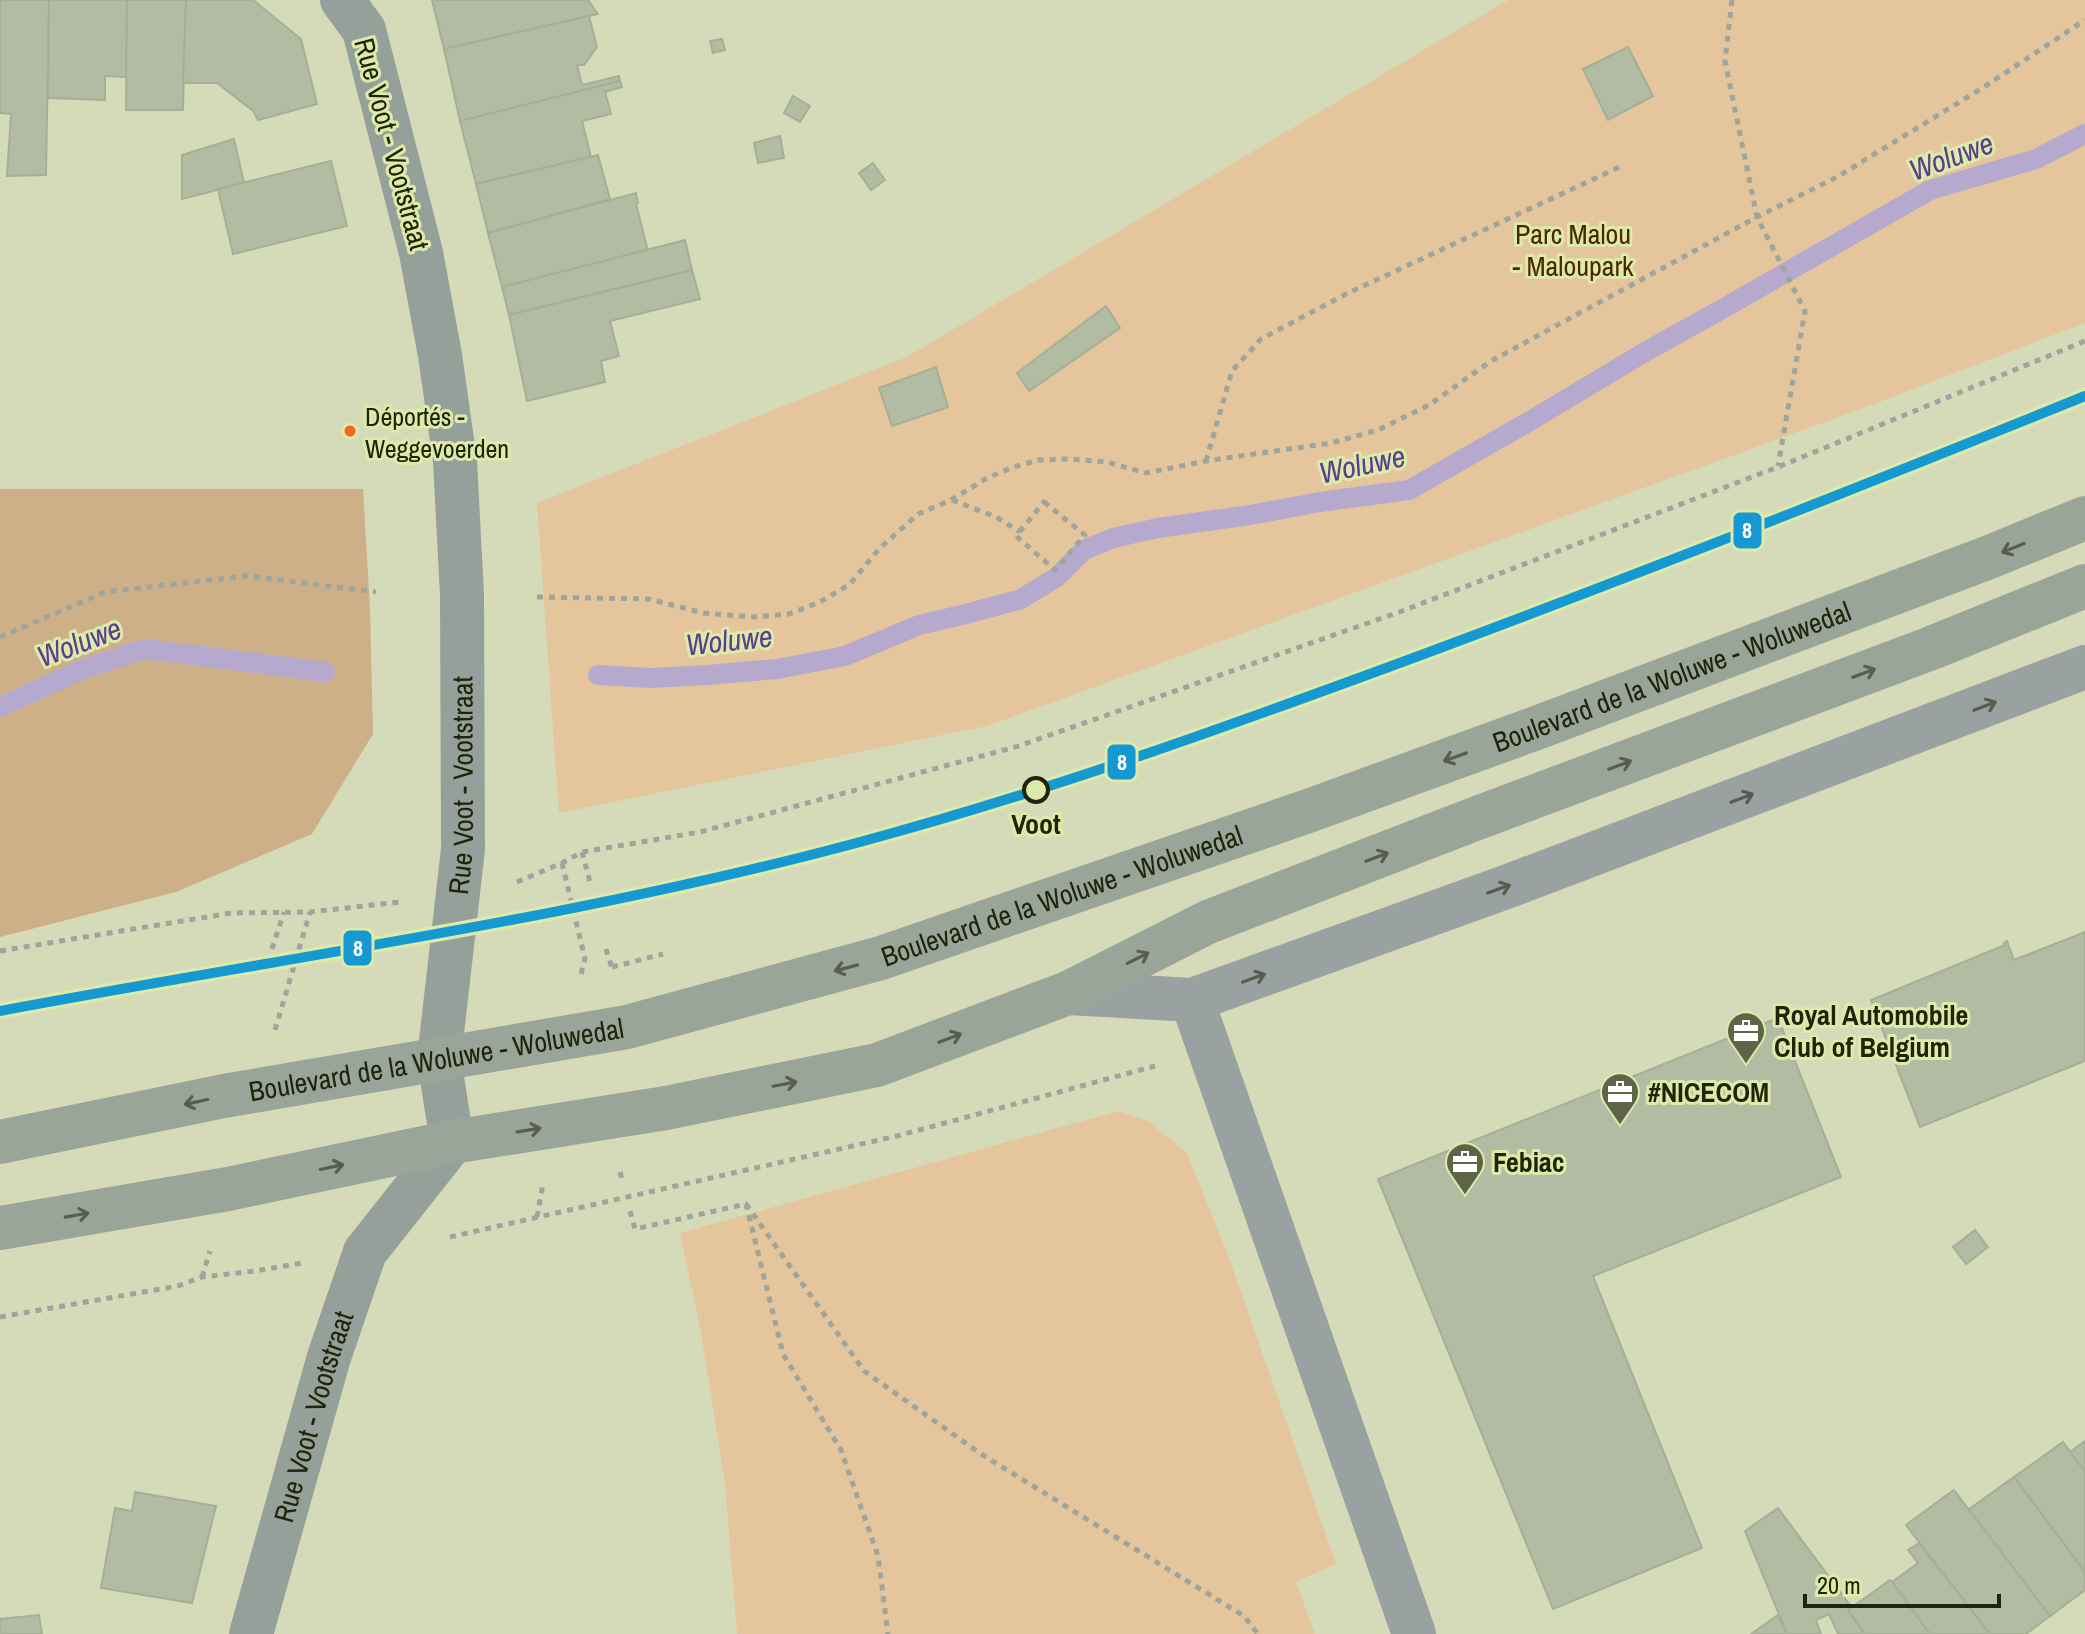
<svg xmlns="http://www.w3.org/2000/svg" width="2085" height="1634" viewBox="0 0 2085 1634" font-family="'Archivo Narrow',sans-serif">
  <rect width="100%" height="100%" fill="#d5dbb9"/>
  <g fill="#e4c59c">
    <polygon points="1508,0 2085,0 2085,323 1861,409 987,726 559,813 537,503 907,357"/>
    <polygon points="1119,1111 1148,1121 1187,1153 1227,1252 1336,1564 1296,1582 1315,1634 737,1634 725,1483 701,1332 680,1233"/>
  </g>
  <polygon fill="#ceb088" points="0,489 363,489 370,608 373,734 312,834 176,892 0,937"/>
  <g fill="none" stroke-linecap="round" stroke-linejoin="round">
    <g stroke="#b5aacd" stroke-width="20">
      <polyline points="598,675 650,678 708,675 777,669 845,656 919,625 966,614 1021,599 1057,577 1084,550 1113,538 1158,528 1250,515 1320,502 1409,490 1530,421 1645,352 1724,308 1930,190 2036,159 2085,134"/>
      <polyline points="0,707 83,669 145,649 325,672"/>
    </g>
  </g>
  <g fill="#b1bca2" stroke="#a6af96" stroke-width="2">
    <polygon points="0,0 49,0 46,175 7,176 11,114 0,113"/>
    <polygon points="49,0 127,0 126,77 105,76 105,100 48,98"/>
    <polygon points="127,0 186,0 183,110 126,110"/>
    <polygon points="186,0 253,0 301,39 317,104 258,120 253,111 217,83 183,83"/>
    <polygon points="432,0 588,0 598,14 444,49"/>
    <polygon points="589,16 597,47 584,65 577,65 582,85 619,76 620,81 460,121 444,49"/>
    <polygon points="722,39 725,50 713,53 710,41"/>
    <polygon points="1628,47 1653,96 1608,120 1583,69"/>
    <polygon points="620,81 622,87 605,92 611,114 582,121 591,157 476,184 460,121"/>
    <polygon points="793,96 810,106 800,122 784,113"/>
    <polygon points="780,136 784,158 758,163 754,143"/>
    <polygon points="234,139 244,183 182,199 182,155"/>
    <polygon points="598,155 610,199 488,233 476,184"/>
    <polygon points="331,161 347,226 233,254 218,189"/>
    <polygon points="873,163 885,180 871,190 859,173"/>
    <polygon points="636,193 638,203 636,204 648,251 502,287 488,233"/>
    <polygon points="685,240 692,270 509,315 502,287"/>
    <polygon points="692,270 700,299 610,321 619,356 601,361 605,382 527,401 509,315"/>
    <polygon points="1106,306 1120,328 1029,391 1017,373"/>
    <polygon points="936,367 948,407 892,426 879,388"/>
    <polygon points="2085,932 2085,1061 1920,1127 1871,1000 2005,945 2004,943 2007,941 2014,960"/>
    <polygon points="1778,1018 1841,1177 1593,1276 1702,1548 1553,1609 1378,1179"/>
    <polygon points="1975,1230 1988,1247 1966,1264 1953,1247"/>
    <polygon points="2085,1441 2085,1472 2070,1452"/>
    <polygon points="2063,1442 2085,1472 2085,1572 2014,1477"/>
    <polygon points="2014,1477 2085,1572 2085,1590 2050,1616 1968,1510"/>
    <polygon points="1954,1490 2050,1616 2026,1634 1990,1634 1906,1525"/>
    <polygon points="135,1492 216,1506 192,1603 101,1588 115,1508 132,1511"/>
    <polygon points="1778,1508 1852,1608 1848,1610 1865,1634 1838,1634 1829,1614 1816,1620 1821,1634 1787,1634 1745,1531"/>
    <polygon points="1919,1543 1990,1634 1930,1634 1892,1582 1918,1563 1908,1550"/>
    <polygon points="1890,1580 1892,1582 1930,1634 1865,1634 1848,1610"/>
    <polygon points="39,1615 42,1634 0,1634 0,1619"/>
    <polygon points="1778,1615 1787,1634 1751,1634"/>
  </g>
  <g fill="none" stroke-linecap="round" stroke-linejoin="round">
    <g stroke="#9ea59c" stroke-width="5" stroke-dasharray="6 6" stroke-linecap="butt">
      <polyline points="1732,0 1725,61 1757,217 1805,311 1778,466"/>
      <polyline points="1206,461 1232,371 1261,339 1346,294 1624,165"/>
      <polyline points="952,500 996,517 1020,532"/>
      <polygon points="1044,502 1085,535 1055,570 1016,536"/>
      <polyline points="537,597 649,599 703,613 753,617 789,614 820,602 850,584 879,549 918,514 951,500 987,478 1011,468 1038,460 1070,459 1107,462 1146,473 1206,461 1331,443 1378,430 1429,405 1491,361 1757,217 1837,177 1984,87 2085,20"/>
      <polyline points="0,637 105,592 247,576 376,592"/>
      <polyline points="582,852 591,886"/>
      <polyline points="562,863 585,959 580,978"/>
      <polyline points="517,882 562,863 582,852 700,832 1019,746 1402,611 1778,467 2085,341"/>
      <polyline points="272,949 284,912"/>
      <polyline points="606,949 612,968"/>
      <polyline points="0,951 231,913 310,912 400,902"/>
      <polyline points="612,967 663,954"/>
      <polyline points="275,1030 310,912"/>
      <polyline points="620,1172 623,1183"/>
      <polyline points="746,1204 864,1371 981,1454 1244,1616 1258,1634"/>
      <polyline points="630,1211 635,1229 746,1204 783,1354 841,1450 878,1556 888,1634"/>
      <polyline points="537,1217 543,1184"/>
      <polyline points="450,1237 897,1136 1155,1066"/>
      <polyline points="202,1277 210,1251"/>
      <polyline points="0,1317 178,1286 202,1277 255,1271 302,1263"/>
    </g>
    <g stroke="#9aa1a1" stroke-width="44">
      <polyline points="1068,993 1192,1000 1506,887 2085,667"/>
      <polyline points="1192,1000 1414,1634"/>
    </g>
    <path stroke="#96a09b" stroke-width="44" id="s1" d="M251,1634L329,1357L365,1252L452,1142L439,1059L463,849L462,595L455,461L440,355L421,253L364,30L342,0"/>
    <g stroke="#9aa599" stroke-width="44">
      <path id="s2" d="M0,1142L224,1096L627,1027L881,958L1311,810L1539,727L1987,558L2085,518"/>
      <polyline points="0,1228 228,1189 452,1142 666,1108 877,1065 1068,993 1208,922 1472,820 1929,649 2085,586"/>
    </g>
    <g stroke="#ddeaaa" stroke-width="16">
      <path id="tram-1" d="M0,1011C287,957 578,918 860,842C1054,790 1243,721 1432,651C1651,569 1868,484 2085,396"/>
    </g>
    <use href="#tram-1" stroke="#1699d1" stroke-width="10"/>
  </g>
  <defs><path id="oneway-shaft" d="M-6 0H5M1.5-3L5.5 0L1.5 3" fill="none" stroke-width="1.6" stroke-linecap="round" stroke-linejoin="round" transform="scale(2)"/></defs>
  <g stroke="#575e4b">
    <use href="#oneway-shaft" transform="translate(2013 548) rotate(158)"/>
    <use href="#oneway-shaft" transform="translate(1864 673) rotate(-21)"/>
    <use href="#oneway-shaft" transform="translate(1455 757) rotate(160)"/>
    <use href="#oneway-shaft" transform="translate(1620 765) rotate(-21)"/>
    <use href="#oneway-shaft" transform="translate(1377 857) rotate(-21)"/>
    <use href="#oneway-shaft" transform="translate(1138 958) rotate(-27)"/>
    <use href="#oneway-shaft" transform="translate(846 968) rotate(165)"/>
    <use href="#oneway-shaft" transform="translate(950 1038) rotate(-21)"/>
    <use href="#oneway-shaft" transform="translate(785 1084) rotate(-11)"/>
    <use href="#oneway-shaft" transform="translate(196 1102) rotate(168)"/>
    <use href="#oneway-shaft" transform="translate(529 1130) rotate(-9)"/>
    <use href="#oneway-shaft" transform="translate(332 1167) rotate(-12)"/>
    <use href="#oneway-shaft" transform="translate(77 1215) rotate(-10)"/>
  </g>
  <g stroke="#575c4e">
    <use href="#oneway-shaft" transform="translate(1985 706) rotate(-21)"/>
    <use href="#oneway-shaft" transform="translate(1742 798) rotate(-21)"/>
    <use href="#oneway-shaft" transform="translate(1499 889) rotate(-20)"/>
    <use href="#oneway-shaft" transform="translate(1254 978) rotate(-20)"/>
  </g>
  <defs>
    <g id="office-pin" transform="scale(2)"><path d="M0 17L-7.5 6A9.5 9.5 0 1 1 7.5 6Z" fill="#5f6448" stroke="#ddeaaa"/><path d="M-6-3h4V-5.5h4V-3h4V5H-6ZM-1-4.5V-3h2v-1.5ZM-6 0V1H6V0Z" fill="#fff"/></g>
  </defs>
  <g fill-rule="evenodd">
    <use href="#office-pin" x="1746" y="1031"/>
    <use href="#office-pin" x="1620" y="1092"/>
    <use href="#office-pin" x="1465" y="1162"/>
  </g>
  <circle fill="#f26522" stroke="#ddeaaa" stroke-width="3" cx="350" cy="431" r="7"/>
  <circle fill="#ddeaaa" stroke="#20240b" stroke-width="4" cx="1036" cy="790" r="12"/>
  <g text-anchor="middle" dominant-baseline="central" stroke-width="6" stroke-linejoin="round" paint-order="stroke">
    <g font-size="26" fill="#20240b" stroke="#ddeaaa" text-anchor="start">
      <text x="365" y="416">Déportés -<tspan x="365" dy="32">Weggevoerden</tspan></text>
    </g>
    <g font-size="28" fill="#20240b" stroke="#ddeaaa">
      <text transform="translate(392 144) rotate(75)">Rue Voot - Vootstraat</text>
      <text stroke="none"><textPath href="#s2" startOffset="1740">Boulevard de la Woluwe - Woluwedal</textPath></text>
      <text stroke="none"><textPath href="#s1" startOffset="898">Rue Voot - Vootstraat</textPath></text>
      <text stroke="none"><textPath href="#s2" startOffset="1092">Boulevard de la Woluwe - Woluwedal</textPath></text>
      <text stroke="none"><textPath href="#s2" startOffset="444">Boulevard de la Woluwe - Woluwedal</textPath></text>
      <text stroke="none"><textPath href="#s1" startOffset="226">Rue Voot - Vootstraat</textPath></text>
    </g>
    <g font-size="28" fill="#4e2702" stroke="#ddeaaa">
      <text x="1573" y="234">Parc Malou<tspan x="1573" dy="32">- Maloupark</tspan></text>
    </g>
    <g font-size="28" font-weight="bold" fill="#20240b" stroke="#ddeaaa">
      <text x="1036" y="824">Voot</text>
    </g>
    <g font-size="28" font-weight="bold" fill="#20240b" stroke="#ddeaaa" text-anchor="start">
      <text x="1774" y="1015">Royal Automobile<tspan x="1774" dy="32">Club of Belgium</tspan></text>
      <text x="1648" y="1092">#NICECOM</text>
      <text x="1493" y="1162">Febiac</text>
    </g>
    <g font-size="30" font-style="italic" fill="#5a3f8d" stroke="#ddeaaa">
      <text transform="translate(1951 156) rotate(-20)">Woluwe</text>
      <text transform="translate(1362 464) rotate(-12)">Woluwe</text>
      <text transform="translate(729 640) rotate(-6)">Woluwe</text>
      <text transform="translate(79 642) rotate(-21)">Woluwe</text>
    </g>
  </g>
  <g stroke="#ddeaaa" stroke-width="3">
    <rect x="1732" y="511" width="31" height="39" rx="8" fill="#1699d1"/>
    <rect x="1106" y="743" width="31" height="38" rx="8" fill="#1699d1"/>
    <rect x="342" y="929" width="31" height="38" rx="8" fill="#1699d1"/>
  </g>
  <g font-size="22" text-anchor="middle" font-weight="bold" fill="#fff">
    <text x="1747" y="538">8</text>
    <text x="1122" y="770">8</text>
    <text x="358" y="956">8</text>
  </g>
  <path d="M1805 1594v12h194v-12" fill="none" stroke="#20240b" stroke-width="4"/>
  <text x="1817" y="1594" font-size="24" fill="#20240b" stroke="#ddeaaa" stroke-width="6" paint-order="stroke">20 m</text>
</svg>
